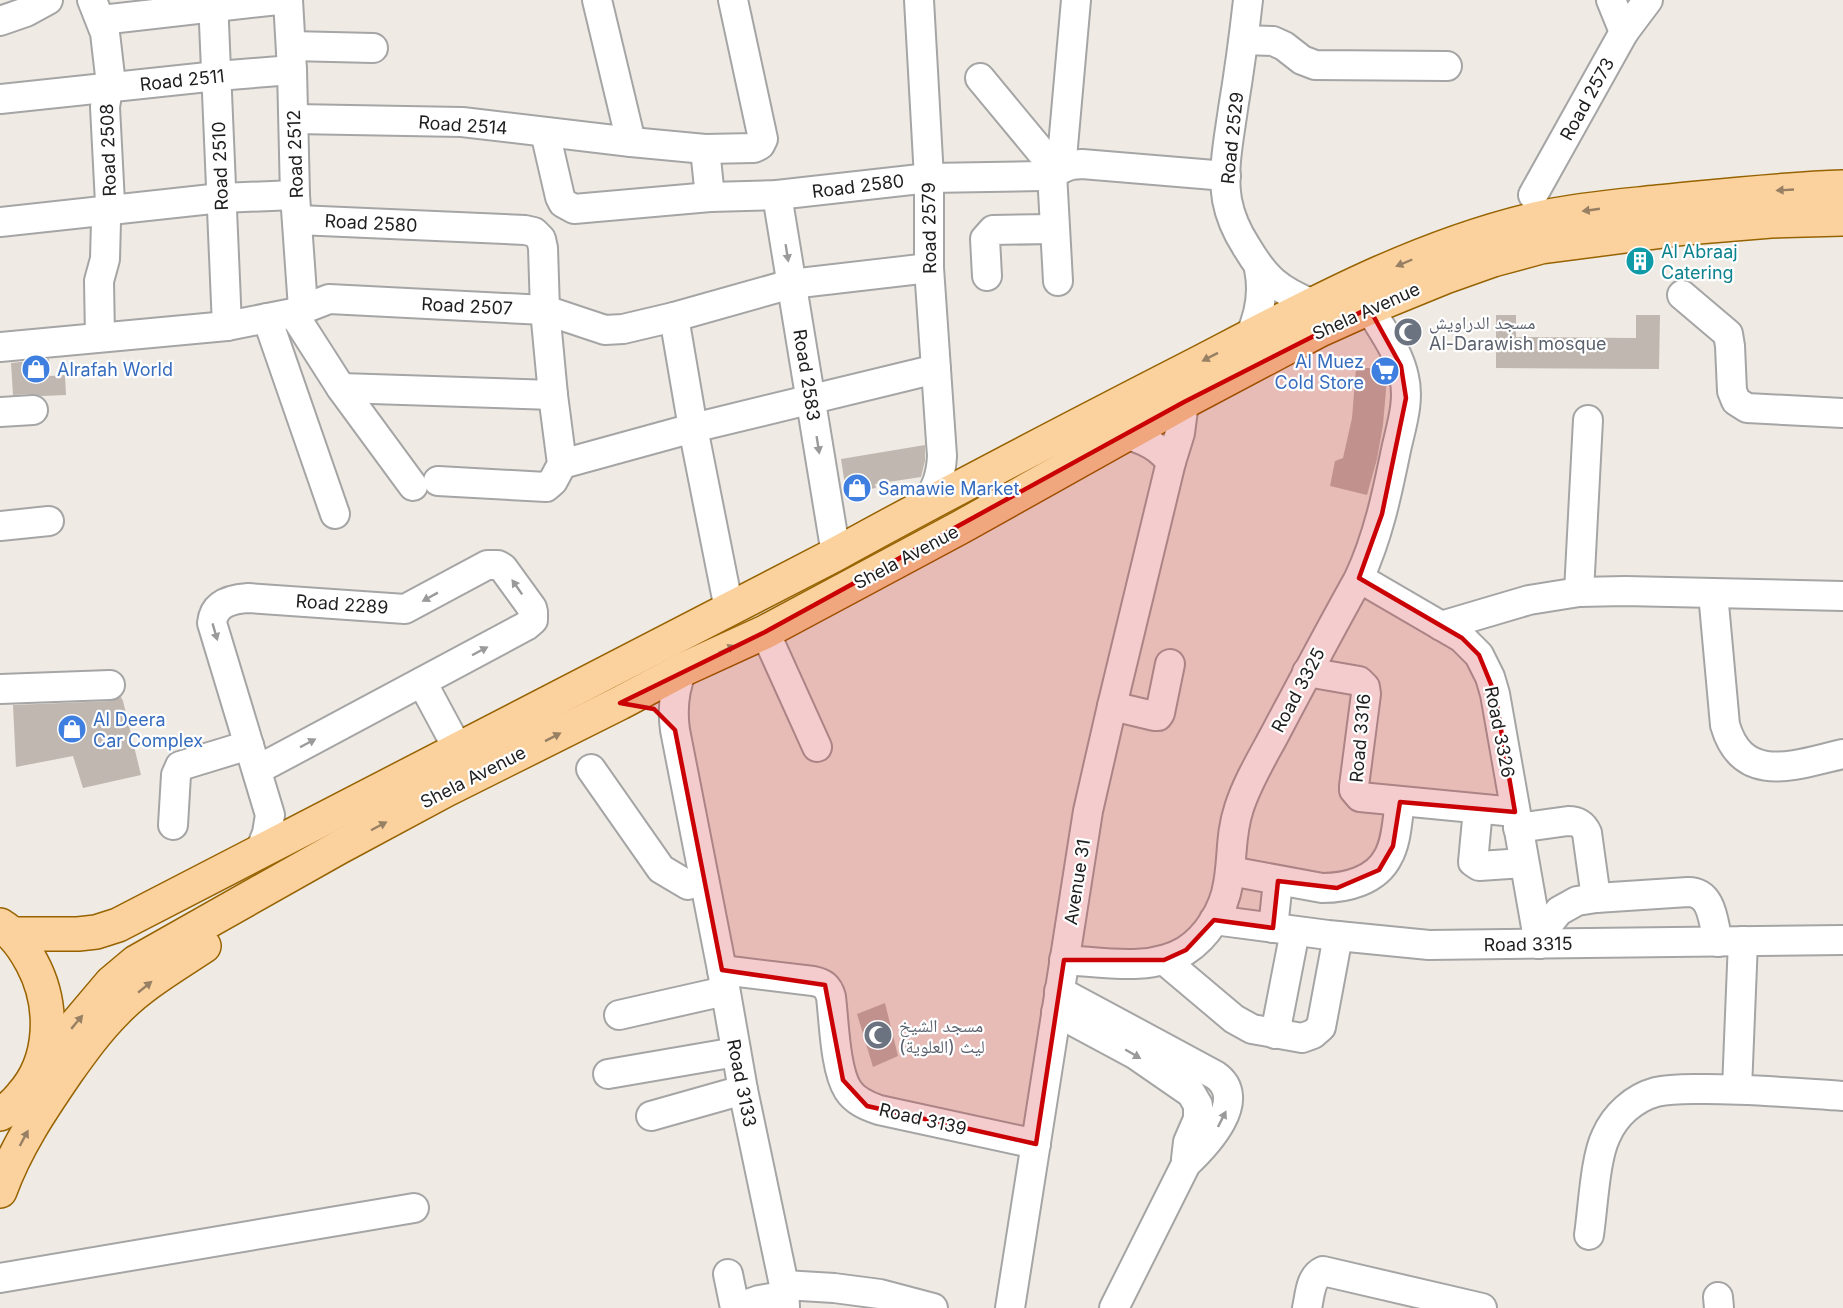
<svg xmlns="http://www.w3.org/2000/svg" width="1843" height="1308" viewBox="0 0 1843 1308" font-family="Inter,'Noto Naskh Arabic',sans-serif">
  <rect width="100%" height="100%" fill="#efebe4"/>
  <g fill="#c0b7b0">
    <polygon points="1496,315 1516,315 1516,337 1636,338 1636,315 1660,315 1659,369 1496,368"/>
    <polygon points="49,359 50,376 65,375 66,395 42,396 32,394 13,395 11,363"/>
    <polygon points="1356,368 1384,368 1387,379 1383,425 1377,459 1367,495 1330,486 1335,461 1343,458 1352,418"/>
    <polygon points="925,445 925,461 921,477 875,484 876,488 863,490 864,496 847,499 841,459"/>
    <polygon points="121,697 123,701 141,775 83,788 73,756 16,767 13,705 111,701"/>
    <polygon points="885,1003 898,1056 873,1067 857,1014"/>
  </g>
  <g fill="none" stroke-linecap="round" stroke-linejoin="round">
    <g stroke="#a5a5a5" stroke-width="32">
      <g id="minor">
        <polyline points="92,0 105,33 110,76 105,107 110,203 106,221 105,259 99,281 100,337"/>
        <polyline points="213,0 227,326"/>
        <polyline points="288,0 292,70 295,195 303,308"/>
        <polyline points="597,0 631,142"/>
        <path d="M919,0L929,178V268L942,456C941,476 936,490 924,505"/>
        <path d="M1248,0C1244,36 1239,73 1233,109C1229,138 1222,170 1227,200C1230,216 1237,232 1246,246C1265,278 1278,290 1313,304"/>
        <polyline points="1611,0 1624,32"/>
        <polyline points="101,20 278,0"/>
        <polyline points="0,21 26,12 48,0"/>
        <polyline points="1244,40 1273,41 1284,46 1302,60 1315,65 1447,66"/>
        <polyline points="291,46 373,48"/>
        <polyline points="980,78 1057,171"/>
        <polyline points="0,99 217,76 292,70"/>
        <polyline points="294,119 462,122 631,142 705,149 754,148 760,145 763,139 733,0"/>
        <polyline points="545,132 560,197 563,203 574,209 710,197 777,195 929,178 1041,176 1071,165 1082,164 1226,176"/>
        <polyline points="705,149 710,197"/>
        <polyline points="1061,169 1076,0"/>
        <polyline points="1052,173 1058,281"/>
        <polyline points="777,195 836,554"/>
        <polyline points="1533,195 1624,32 1648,0"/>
        <polyline points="298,220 525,230 534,232 541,239 543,248 545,310 553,395 562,464 553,481 546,487 438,481"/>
        <polyline points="0,222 221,198 295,195"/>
        <polyline points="987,276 985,239 993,230 1054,229"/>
        <polyline points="1682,295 1728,334 1730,346 1732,391 1736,401 1747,408 1843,413"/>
        <polyline points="293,313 341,388 413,486"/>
        <polyline points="674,317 693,428 729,609"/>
        <polyline points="267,318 335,514"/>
        <path d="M1250,336C1260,314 1264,293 1259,269"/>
        <polyline points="0,347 227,326 293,313 329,299 545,310 605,330 623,329 674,317 791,284 929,268"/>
        <polyline points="341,388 553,395"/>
        <polyline points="0,412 33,410"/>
        <path d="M1127,435C1146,440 1159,447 1171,462"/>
        <polyline points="562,464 693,428 936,369"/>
        <polyline points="0,526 49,521"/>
        <polyline points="1359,578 1462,638 1479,655 1490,677 1495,694 1539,944"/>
        <polyline points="1579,592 1588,420"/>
        <path d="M1713,593L1725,725C1743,787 1797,764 1843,754"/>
        <polyline points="1441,626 1529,600 1579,592 1625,591 1843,596"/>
        <polyline points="765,632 817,747"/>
        <path d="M682,670C674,690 672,709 675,730L722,970L743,1090L784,1285L785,1308"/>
        <polyline points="1307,672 1359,681 1365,687 1366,694 1354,786 1354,790 1360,797 1515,812"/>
        <polyline points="422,682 458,749"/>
        <polyline points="0,689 110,685"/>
        <polyline points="1112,706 1154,716 1158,716 1160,713 1170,664"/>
        <polyline points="591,769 661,869 688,885 704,880"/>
        <path d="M257,770L526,626L533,620V612L532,608L503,568L498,565H487L405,609L248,598C232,599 214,603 212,623L270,815L267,833L260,851"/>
        <polyline points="1478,809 1473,862 1479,866 1524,863"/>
        <polyline points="173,825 176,775 180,766 249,745"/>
        <path d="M1518,828L1568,821C1578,821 1583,824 1587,833L1596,898"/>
        <path d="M1230,871L1322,888C1346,888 1376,881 1388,857C1397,841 1397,820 1400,802"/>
        <polyline points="1214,920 1328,935 1429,945 1843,940"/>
        <polyline points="1273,928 1278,881"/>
        <path d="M1539,944L1546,927L1559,911L1577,901L1596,898L1688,892C1713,892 1713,922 1718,942"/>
        <path d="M1064,960C1103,962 1150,972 1185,951C1207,937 1224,910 1228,884C1233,857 1230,835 1239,808C1248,780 1264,755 1277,730C1304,679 1331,628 1359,578C1378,537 1387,494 1396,450C1401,427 1410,401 1404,377C1399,352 1382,330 1369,308"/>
        <polyline points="1164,960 1234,1019 1252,1029 1302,1038 1313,1034 1321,1027 1338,936"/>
        <path d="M722,970L813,981C823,983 828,986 831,997C834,1021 835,1070 848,1090C855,1101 867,1106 879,1110L1036,1144"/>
        <path d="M1059,991L1215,1075C1250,1099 1206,1145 1186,1164L1114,1308"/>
        <polyline points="1056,1012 1136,1055 1191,1093 1198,1105 1198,1119 1188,1142 1186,1159"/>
        <polyline points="619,1015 725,991"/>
        <polyline points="1275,1034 1295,931"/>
        <polyline points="608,1074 736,1052"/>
        <polyline points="1737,1089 1743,941"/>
        <polyline points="651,1116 743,1090"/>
        <path d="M1589,1235C1593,1208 1595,1158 1606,1136C1615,1115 1634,1098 1656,1092C1672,1088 1690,1089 1706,1089C1752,1089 1797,1093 1843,1096"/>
        <polyline points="728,1274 735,1308"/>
        <polyline points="0,1278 414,1208"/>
        <polyline points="784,1285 834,1288 880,1294 933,1308"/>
        <polyline points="1718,1297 1719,1308"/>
        <polyline points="737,1308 759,1300 784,1296"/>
        <polyline points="1010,1308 1088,811 1112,706 1171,462 1180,433 1184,402"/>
        <path d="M1307,1308C1310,1295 1310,1277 1323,1271L1482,1308"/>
      </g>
    </g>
    <g stroke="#976301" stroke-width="36">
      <g id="major">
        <path d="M0,925C15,934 24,948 32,963C54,1004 54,1060 21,1096C14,1104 9,1110 0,1114"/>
        <path d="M13,934H78L96,932L118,925L836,554C952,490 1070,429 1189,368C1303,309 1417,245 1544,217C1581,209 1620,206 1658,202C1720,196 1781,189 1843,187"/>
        <polyline points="40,1067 111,983 136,962 338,848 446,790 620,703 682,670 765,632 961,527 1184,402 1320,330 1369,308 1445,277 1493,260 1541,247 1686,228 1771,221 1843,219"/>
        <path d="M0,1191C16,1147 41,1110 67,1072C82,1051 97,1030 116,1011C141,985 174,966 204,946"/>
      </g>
    </g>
    <use href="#minor" stroke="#fff" stroke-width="28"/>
    <use href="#major" stroke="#fbd19d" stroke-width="33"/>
  </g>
  <defs><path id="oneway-solid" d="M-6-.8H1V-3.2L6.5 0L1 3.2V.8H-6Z" transform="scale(1.5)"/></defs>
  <g fill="#988064">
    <use href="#oneway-solid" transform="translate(1785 190) rotate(177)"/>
    <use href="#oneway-solid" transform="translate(1591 210) rotate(172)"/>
    <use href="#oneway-solid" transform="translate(1404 263) rotate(157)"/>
    <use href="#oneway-solid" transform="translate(1210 357) rotate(153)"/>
    <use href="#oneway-solid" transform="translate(727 649) rotate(-25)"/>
    <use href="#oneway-solid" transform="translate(553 737) rotate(-27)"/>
    <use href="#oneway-solid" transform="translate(379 826) rotate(-28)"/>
    <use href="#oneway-solid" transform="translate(145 987) rotate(-39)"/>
    <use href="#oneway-solid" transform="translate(77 1022) rotate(-50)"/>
    <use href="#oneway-solid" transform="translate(24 1138) rotate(-62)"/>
  </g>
  <g fill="#9a9a9a">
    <use href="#oneway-solid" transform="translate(787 253) rotate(81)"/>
    <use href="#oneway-solid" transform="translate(818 445) rotate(81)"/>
    <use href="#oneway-solid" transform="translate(517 587) rotate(-125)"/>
    <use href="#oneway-solid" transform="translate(430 597) rotate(151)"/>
    <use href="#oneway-solid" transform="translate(215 632) rotate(74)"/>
    <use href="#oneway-solid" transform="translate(480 651) rotate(-28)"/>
    <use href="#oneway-solid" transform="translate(308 743) rotate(-28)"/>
    <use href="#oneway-solid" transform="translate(1133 1054) rotate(30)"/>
    <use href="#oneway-solid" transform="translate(1222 1119) rotate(-63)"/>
  </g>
  <path fill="#ca0205" fill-opacity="0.2" stroke="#ca0205" stroke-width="4.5" stroke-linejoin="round" d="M1369,308L1401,366L1406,398L1382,514L1359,578L1462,638L1479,655L1495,694L1515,812L1400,802L1393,846L1379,870L1337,888L1278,881L1273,928L1214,920L1186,950L1164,960H1064L1036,1144L867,1106L843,1080L825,985L722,970L675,730L654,709L620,703L765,632L1184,402Z"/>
  <defs>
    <g id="building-disc" transform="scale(1.5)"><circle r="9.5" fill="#0f9aa8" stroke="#fff"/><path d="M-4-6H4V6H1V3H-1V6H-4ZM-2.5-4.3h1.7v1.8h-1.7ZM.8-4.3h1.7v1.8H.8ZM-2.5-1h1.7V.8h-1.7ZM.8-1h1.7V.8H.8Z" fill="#fff"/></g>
    <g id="mosque-disc" transform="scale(1.5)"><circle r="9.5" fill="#6b7280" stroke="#fff"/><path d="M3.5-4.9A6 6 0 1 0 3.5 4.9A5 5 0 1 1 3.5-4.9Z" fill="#fff"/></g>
    <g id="shop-disc" transform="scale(1.5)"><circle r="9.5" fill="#3f7fe0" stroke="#fff"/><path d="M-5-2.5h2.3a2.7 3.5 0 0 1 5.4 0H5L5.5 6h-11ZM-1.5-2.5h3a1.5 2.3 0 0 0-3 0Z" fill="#fff"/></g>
    <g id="supermarket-disc" transform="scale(1.5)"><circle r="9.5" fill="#3f7fe0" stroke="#fff"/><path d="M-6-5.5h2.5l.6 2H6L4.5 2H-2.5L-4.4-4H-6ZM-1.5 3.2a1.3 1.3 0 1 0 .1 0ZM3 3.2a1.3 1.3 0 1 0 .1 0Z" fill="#fff"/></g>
  </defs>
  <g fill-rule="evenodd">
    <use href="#building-disc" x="1640" y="261"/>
    <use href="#mosque-disc" x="1408" y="332"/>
    <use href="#shop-disc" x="36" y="369"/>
    <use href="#supermarket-disc" x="1385" y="371"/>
    <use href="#shop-disc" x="857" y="488"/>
    <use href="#shop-disc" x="72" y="729"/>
    <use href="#mosque-disc" x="878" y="1035"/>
  </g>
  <g text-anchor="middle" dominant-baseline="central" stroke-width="4.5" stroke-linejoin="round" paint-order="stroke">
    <g font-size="18" fill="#1e1e1e" stroke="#fff">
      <text transform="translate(182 80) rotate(-6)">Road 2511</text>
      <text transform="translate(1587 99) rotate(-61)">Road 2573</text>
      <text transform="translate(463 125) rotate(4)">Road 2514</text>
      <text transform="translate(1232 138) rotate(-84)">Road 2529</text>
      <text transform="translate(108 150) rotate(-92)">Road 2508</text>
      <text transform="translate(295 154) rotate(-92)">Road 2512</text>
      <text transform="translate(220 166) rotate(-92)">Road 2510</text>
      <text transform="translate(858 186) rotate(-7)">Road 2580</text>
      <text transform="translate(371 223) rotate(3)">Road 2580</text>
      <text transform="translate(929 228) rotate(-91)">Road 2579</text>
      <text transform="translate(467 306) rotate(3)">Road 2507</text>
      <text transform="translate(1366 311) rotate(-24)">Shela Avenue</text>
      <text transform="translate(807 375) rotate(81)">Road 2583</text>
      <text transform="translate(906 557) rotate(-28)">Shela Avenue</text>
      <text transform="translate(342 604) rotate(4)">Road 2289</text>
      <text transform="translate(1298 690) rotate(-62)">Road 3325</text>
      <text transform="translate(1500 732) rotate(79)">Road 3326</text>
      <text transform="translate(1360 738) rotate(-85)">Road 3316</text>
      <text transform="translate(473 777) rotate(-27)">Shela Avenue</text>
      <text transform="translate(1077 882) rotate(-81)">Avenue 31</text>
      <text transform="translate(1528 944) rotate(-1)">Road 3315</text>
      <text transform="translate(742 1083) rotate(79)">Road 3133</text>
      <text transform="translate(923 1119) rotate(13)">Road 3139</text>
    </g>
    <g font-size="18" fill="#0d838f" stroke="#fff" text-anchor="start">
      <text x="1661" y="251">Al Abraaj<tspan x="1661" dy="21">Catering</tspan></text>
    </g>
    <g font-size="18" fill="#5b616d" stroke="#fff" text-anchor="start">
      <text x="1429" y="322">مسجد الدراويش<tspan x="1429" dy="21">Al-Darawish mosque</tspan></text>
      <text x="899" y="1025">مسجد الشيخ<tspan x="899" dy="21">ليث (العلوية)</tspan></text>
    </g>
    <g font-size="18" fill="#366cbe" stroke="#fff" text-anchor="start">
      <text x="1364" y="361" text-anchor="end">Al Muez<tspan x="1364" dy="21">Cold Store</tspan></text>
      <text x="57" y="369">Alrafah World</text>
      <text x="878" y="488">Samawie Market</text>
      <text x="93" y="719">Al Deera<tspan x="93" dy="21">Car Complex</tspan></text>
    </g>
  </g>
</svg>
